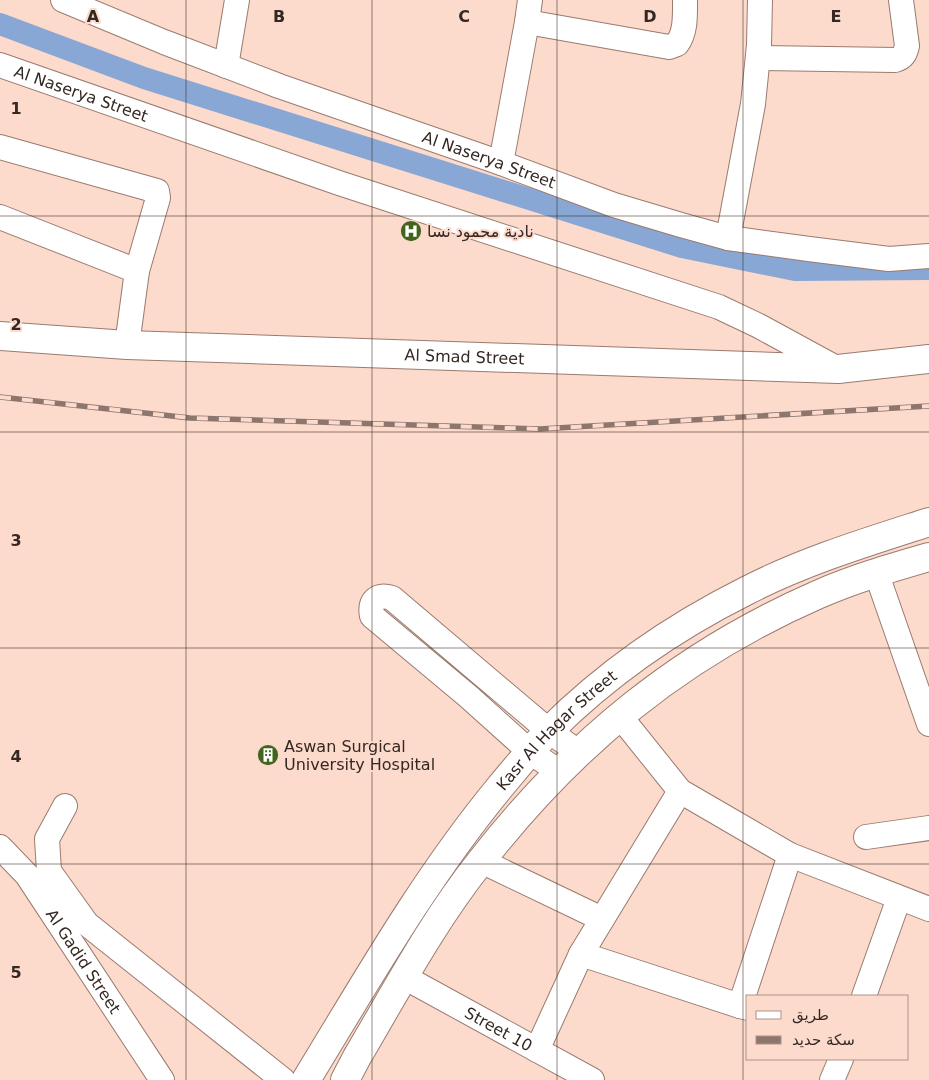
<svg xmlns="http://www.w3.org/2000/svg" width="929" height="1080" viewBox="0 0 929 1080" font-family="'DejaVu Sans',Cairo,sans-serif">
  <rect width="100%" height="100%" fill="#fcdacc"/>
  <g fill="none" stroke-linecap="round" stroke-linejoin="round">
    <polyline stroke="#88a7d4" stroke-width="22" points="0,24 144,78 682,247 795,270 929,269"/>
    <g stroke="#9a7b6f" stroke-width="26">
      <g id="minor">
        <path id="s1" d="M63,0L164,42L279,86L501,163L614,205L681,225L728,238L809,249L889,259L929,256"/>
        <path d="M527,22L669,47L677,44C686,32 685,15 685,0"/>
        <path d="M758,58L895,60C903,58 905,54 907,46L901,0"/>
        <path id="s2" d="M0,65L339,183L719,307L759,326L838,369"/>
        <polyline points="226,66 237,0"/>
        <polyline points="0,147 157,191 158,198 137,271 127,345"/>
        <polyline points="501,163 527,22 530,0"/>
        <polyline points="0,217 137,271"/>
        <polyline points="728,238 753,104 759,45 760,0"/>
        <polyline points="876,572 929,724"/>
        <polyline points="619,715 680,791 790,855 740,1006 748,1008"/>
        <path d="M558,771L530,752L469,697L372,616C369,601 377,593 392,598L549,731L578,752"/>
        <polyline points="65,806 47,839 49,871 87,924 283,1080"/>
        <polyline points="866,837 929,828"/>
        <path id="s3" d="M0,847L27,875L162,1080"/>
        <polyline points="790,855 929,909"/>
        <polyline points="481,861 602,919"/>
        <polyline points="581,954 740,1006"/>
        <path id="s4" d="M404,977L592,1080"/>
        <polyline points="864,996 899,898"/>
        <polyline points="537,1050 581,954 680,791"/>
        <polyline points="832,1080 841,1059"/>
      </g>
    </g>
    <g stroke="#9a7b6f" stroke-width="30">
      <g id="major">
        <path id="s5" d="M306,1080C367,980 425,878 500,787C516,768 531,749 549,731C606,674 674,627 746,591C804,561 867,542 929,522"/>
        <path d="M345,1080L357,1057C396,991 433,921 481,861C573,743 680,655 817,595C853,579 891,568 929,557"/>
      </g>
    </g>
    <g stroke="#9a7b6f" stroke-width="30">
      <g id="highway">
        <path id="s6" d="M0,336L127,345L838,369L929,359"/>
      </g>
    </g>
    <use href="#minor" stroke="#fff" stroke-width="24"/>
    <use href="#major" stroke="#fff" stroke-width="28"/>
    <use href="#highway" stroke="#fff" stroke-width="28"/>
    <g stroke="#8c766d" stroke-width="5.5">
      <polyline id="rail" points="0,397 190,418 540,429 929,406"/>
    </g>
    <use href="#rail" stroke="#fcdacc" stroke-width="4" stroke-dasharray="11" stroke-linecap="butt"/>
  </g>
  <path fill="none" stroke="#352823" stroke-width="1" stroke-opacity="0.55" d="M186,0V1080M372,0V1080M557,0V1080M743,0V1080M0,216H929M0,432H929M0,648H929M0,864H929"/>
  <defs>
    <g id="hospital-disc" transform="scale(1.125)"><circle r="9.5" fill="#41651d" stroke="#fcdacc"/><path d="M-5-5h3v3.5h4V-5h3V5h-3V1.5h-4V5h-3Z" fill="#fff"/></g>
    <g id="building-disc" transform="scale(1.125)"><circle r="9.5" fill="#41651d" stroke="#fcdacc"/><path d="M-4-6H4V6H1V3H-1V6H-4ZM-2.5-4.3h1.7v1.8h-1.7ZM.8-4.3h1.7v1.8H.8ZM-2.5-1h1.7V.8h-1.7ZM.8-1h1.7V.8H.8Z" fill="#fff"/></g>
  </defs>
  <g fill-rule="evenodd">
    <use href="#hospital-disc" x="411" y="231"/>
    <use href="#building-disc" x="268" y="755"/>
  </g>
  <g text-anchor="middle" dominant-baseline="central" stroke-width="4" stroke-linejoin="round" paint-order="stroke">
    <g font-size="16" fill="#352823" stroke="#fcdacc">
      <text stroke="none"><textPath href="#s2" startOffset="86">Al Naserya Street</textPath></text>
      <text stroke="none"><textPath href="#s1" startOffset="455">Al Naserya Street</textPath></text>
      <text stroke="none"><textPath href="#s6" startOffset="465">Al Smad Street</textPath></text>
      <text stroke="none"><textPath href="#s5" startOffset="432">Kasr Al Hagar Street</textPath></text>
      <text stroke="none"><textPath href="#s3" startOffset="142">Al Gadid Street</textPath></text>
      <text stroke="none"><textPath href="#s4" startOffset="108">Street 10</textPath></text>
    </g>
    <g font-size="16" fill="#352823" stroke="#fcdacc" text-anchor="start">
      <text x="427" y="231">نادية محمود نسا</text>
      <text x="284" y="746">Aswan Surgical<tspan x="284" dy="18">University Hospital</tspan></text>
    </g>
  </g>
  <g font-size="16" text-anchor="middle" font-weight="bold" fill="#352823" stroke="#fcdacc" stroke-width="4" stroke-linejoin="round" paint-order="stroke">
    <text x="93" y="22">A</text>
    <text x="279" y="22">B</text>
    <text x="464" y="22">C</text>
    <text x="650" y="22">D</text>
    <text x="836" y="22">E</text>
    <text x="16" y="114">1</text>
    <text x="16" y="330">2</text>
    <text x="16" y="546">3</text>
    <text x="16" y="762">4</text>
    <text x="16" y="978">5</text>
  </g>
  <rect x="746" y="995" width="162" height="65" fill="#fcdacc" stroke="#ac9388"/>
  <rect x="756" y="1011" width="25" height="8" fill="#ffffff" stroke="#ac9388"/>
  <text x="792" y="1020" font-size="15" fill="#352823">طريق</text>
  <rect x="756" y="1036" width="25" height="8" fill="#8c766d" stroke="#ac9388"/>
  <text x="792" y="1045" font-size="15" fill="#352823">سكة حديد</text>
</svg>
